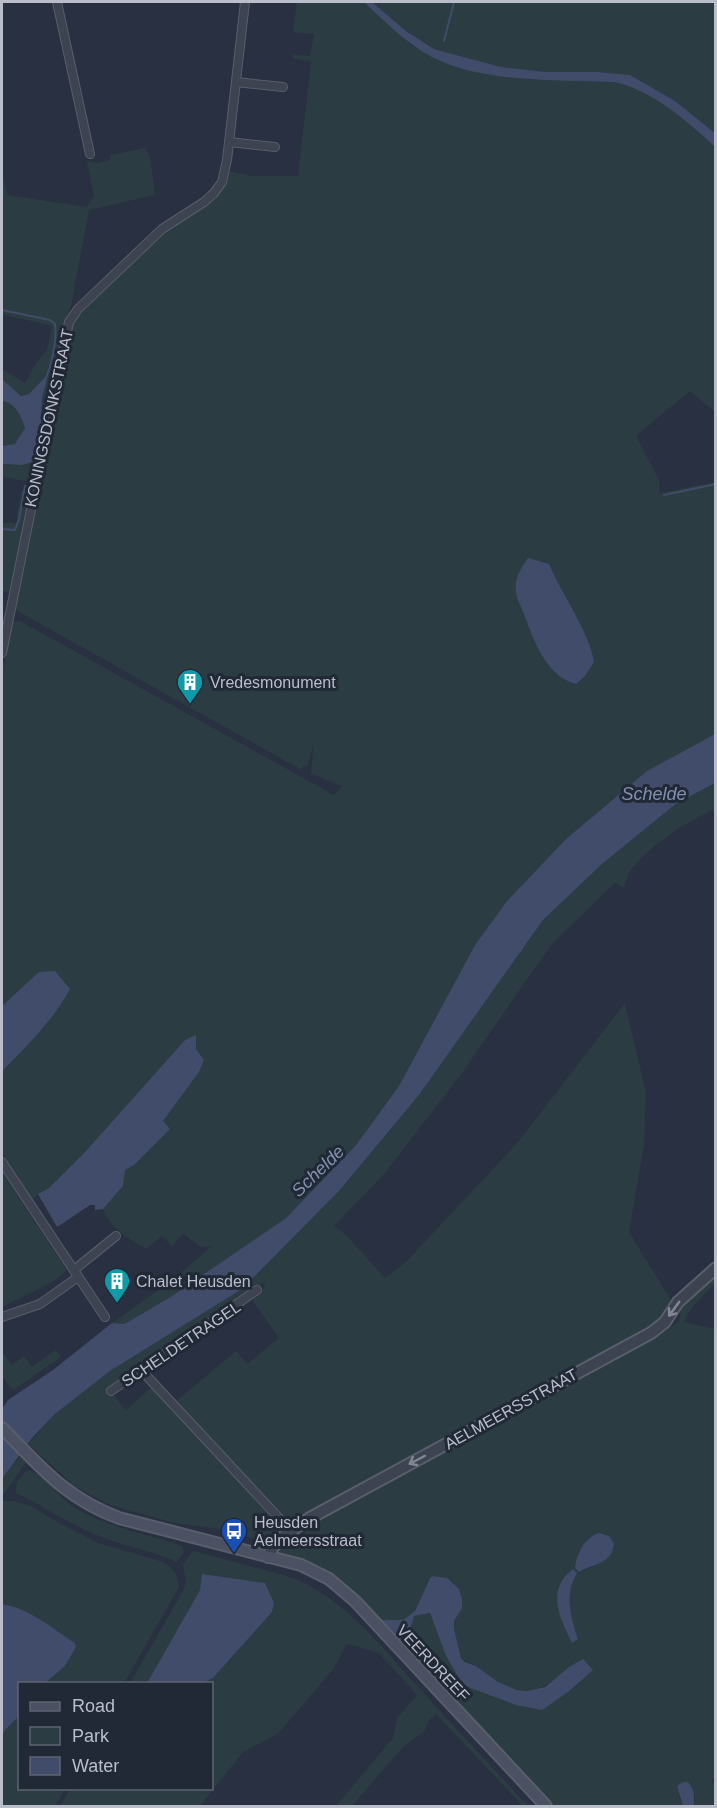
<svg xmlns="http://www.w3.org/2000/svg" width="717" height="1808" viewBox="0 0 717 1808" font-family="Arial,sans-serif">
  <rect width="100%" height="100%" fill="#293041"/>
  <g fill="#2b3d42" fill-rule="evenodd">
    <path d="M297,2H364L413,46L468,70L533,80L614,82C652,90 687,121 715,147V412L690,391L636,436L659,480L660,493L715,482V734L647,771L566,839L507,901L475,945L399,1086L356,1145L286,1218L172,1296L128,1322L123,1324L112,1323L171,1281L212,1246L201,1247L183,1234L172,1246L162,1236L146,1249C131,1240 108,1227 103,1209L123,1186L125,1170L134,1165L163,1121L199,1072L204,1060L196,1049V1036L185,1040L85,1152L49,1188L38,1194L33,1200L2,1152V673L13,622L20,621L334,795L343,785H338L311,773L314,742L308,765L300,769L14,609L72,323L76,314L164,232L206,205L228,171L252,176H298L311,62L293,58V54L310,56L314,34L293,32ZM549,564L559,587L547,664L531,632L516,591Z"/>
    <polygon points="372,2 715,2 715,133 675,101 630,75 598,72 545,72 501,67 434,49 406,31"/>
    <polygon points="145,148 150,157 155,195 89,210 71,306 63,328 32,482 2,477 2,464 21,465 41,426 42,398 47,379 43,378 29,394 21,396 2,379 2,369 25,383 36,363 47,350 52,326 2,314 2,171 7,195 87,207 94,196 87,161 97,163 111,160 110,155"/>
    <path d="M2,401C16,403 21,416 25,428L15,445L2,446Z"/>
    <polygon points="31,490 23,544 10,592 2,591 2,523 16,523 21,491"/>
    <path d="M715,783V809C685,823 652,843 631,870C627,875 626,882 624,888L615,883L551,945L462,1073L385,1173L334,1226L346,1235L385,1278L405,1263L519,1141L625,1003L646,1093L644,1145L629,1232L672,1302L659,1320L559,1389L615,1361L679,1322L681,1308L715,1273V1283C704,1295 690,1307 684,1322L715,1329L716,1776L712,1780V1783L715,1784V1806H694L695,1796H679L683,1806H551L406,1645L414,1616L430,1613L446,1656L463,1685L542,1710L569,1667C545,1690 525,1699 494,1680C488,1676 483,1669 476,1666C465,1660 462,1662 458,1648C455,1640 452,1628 455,1620C458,1611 462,1610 462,1599L438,1576L430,1578L415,1611L403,1620H381C345,1584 330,1568 280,1553L279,1548L292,1534L306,1540L305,1530L309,1525L293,1524L288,1520L174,1403L236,1351L247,1364L279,1338L253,1301L265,1286L263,1282L248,1295L109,1389L126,1410L153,1386L286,1528L267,1542L214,1528L174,1523L110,1505L76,1487L28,1444L55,1414L110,1371L242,1289L339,1191L419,1095L543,920L602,864L677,803ZM609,1536L615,1547L597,1565L579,1572L575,1568L581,1549L589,1538ZM573,1569C575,1579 571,1584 570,1594C568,1609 573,1625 578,1639L573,1643C559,1620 547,1589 573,1569Z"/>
    <polygon points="2,1173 67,1270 53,1282 2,1307"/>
    <polygon points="56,1350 61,1357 13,1390 2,1376 2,1351 12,1365 24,1356 32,1367"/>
    <polygon points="20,1456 26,1462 2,1497 2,1479"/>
    <path d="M29,1470C41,1472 60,1498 72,1506C104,1527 145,1533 182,1546L184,1552L177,1562C152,1550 125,1547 99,1536C70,1525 45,1506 16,1493C14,1485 21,1474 29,1470Z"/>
    <path d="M2,1501H13L31,1506L61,1524L98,1543L160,1561C173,1567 177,1573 179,1587L124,1683H45L65,1666L76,1647L75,1643C52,1628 29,1608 2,1604Z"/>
    <path d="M194,1551L287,1576C344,1596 382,1648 422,1691C457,1730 493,1768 528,1806H523L436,1714L429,1720L424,1732L405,1745L352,1806H336L393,1738L397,1718L417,1695L379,1653L347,1644L334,1668L279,1733L243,1752L200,1806H60L70,1789L212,1788V1684L203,1683L213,1678L272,1612L274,1603L202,1574L200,1590L147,1683H130L183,1591L186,1582L183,1565L191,1553Z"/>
    <polygon points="19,1716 20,1788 65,1789 55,1806 2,1806 2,1737 5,1730"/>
  </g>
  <g fill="#404c69">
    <path d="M364,2H372L406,31L434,49L501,67L545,72H598L630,75L675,101L715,133V147C687,121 652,90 614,82C558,80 482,83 432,57C406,43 385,22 364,2Z"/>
    <path d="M44,378L47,379L42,398L41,426L33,462L21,465L2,464V446L15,444L25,428C21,416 16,403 2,401V379L21,396L29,394Z"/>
    <path d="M528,558L549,564C561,593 590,633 594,662L585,676L576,684C546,676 534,641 524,614C522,608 517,600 516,592C514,579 521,568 528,558Z"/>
    <polygon points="715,734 715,783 677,803 602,864 543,920 419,1095 339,1191 242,1289 110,1371 55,1414 32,1438 2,1479 2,1409 8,1400 53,1370 112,1323 123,1324 128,1322 172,1296 286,1218 356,1145 399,1086 475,945 507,901 566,839 647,771"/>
    <path d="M55,971L70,989C54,1019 26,1047 2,1071V1006L39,972Z"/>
    <polygon points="196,1035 196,1049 204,1060 199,1072 163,1121 170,1129 134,1165 125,1170 123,1186 103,1209 95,1210 95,1205 90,1205 57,1227 38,1194 49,1188 85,1152 185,1040"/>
    <path d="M599,1533L609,1536L614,1544C612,1564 593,1564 579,1572L575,1568C577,1553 584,1538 599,1533Z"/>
    <path d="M573,1569L577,1573C564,1594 571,1618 578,1639L572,1643C560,1618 545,1590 573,1569Z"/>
    <polygon points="202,1574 265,1583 274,1603 272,1612 213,1678 203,1683 147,1683 200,1590"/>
    <polygon points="433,1576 447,1578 459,1589 462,1599 462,1608 454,1621 454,1629 461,1658 465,1662 476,1666 498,1682 517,1690 527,1691 545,1687 569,1667 583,1659 593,1670 568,1692 542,1710 516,1705 463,1685 446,1656 430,1613 414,1616 406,1645 381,1620 403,1620 415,1611 430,1578"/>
    <path d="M2,1604C29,1608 52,1628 75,1643L76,1647L65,1666L45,1683L20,1684L19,1716L5,1730L2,1737Z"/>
    <path d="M683,1782H688C695,1790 694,1796 694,1806H683L677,1786Z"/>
  </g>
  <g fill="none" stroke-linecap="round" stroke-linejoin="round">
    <g stroke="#404c69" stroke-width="2">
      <polyline points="444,41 454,2"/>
      <path d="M2,310L50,320L55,324C57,341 52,364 45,380"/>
      <polyline points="664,495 716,484"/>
      <polyline points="2,529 15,530 19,519 25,486"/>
    </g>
    <g stroke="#585e6b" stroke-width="10">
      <g id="minor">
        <polyline points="57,2 90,154"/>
        <polyline points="236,82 283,87"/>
        <polyline points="229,142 275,147"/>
        <polyline points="2,653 69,322 78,309 162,229 204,202 214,193 222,182 227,160 245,2"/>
        <polyline points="2,1162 105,1317"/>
        <polyline points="74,1270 116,1236"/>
        <polyline points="2,1317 40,1304 78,1277"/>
        <polyline points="142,1371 291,1531"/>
        <polyline points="111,1391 257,1290"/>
      </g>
    </g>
    <g stroke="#585e6b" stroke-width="14">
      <path id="tertiary" d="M268,1557C274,1539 295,1529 310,1518L651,1333L665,1322L678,1302L716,1268"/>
    </g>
    <g stroke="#585e6b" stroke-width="14">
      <path id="secondary" d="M2,1428C41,1467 65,1498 119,1518L301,1565L329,1579L355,1601L546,1806"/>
    </g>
    <use href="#minor" stroke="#3d4351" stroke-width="8"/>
    <use href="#tertiary" stroke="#3d4351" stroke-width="10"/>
    <use href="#secondary" stroke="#4b5163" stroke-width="10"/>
  </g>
  <defs><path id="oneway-shaft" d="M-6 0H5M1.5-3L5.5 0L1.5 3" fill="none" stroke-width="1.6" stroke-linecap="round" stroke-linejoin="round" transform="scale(1.5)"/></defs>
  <g stroke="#828794">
    <use href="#oneway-shaft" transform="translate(674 1309) rotate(126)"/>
    <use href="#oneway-shaft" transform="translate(417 1460) rotate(152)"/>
  </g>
  <defs>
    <g id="building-pin" transform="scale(1.35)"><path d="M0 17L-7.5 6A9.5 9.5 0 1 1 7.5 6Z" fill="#0f9aa8" stroke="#212836"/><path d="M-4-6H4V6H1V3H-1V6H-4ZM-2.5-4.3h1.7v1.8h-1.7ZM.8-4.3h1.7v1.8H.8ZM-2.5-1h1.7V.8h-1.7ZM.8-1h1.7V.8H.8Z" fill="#fff"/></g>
    <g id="bus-pin" transform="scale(1.35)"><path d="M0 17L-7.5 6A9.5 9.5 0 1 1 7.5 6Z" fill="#1a4fb4" stroke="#212836"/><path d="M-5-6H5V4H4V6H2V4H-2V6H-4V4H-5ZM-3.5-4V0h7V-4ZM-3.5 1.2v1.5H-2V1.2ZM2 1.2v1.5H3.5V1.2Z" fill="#fff"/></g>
  </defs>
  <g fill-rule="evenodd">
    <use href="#building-pin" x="190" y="682"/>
    <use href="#building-pin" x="117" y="1281"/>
    <use href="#bus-pin" x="234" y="1531"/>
  </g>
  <g text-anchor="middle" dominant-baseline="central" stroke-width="6" stroke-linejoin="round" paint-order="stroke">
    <g font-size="16" fill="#babecb" stroke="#212836">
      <text transform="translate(49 418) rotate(-78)">KONINGSDONKSTRAAT</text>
      <text transform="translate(181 1344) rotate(-34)">SCHELDETRAGEL</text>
      <text transform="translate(511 1409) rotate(-29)">AELMEERSSTRAAT</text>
      <text transform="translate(433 1663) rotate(47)">VEERDREEF</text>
    </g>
    <g font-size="16" fill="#babecb" stroke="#212836" text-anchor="start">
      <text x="210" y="682">Vredesmonument</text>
      <text x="136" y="1281">Chalet Heusden</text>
      <text x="254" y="1522">Heusden<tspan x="254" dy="18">Aelmeersstraat</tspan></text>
    </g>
    <g font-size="18" font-style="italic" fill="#8391b0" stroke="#212836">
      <text x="654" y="794">Schelde</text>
      <text transform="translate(318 1171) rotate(-44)">Schelde</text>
    </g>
  </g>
  <rect width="717" height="1808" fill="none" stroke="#babecb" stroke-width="6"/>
  <rect x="18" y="1682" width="195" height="108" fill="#212836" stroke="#5e6472" stroke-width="1.5"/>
  <rect x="30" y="1702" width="30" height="9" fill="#4b5163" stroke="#5e6472" stroke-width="1.5"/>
  <text x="72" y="1712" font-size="18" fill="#babecb">Road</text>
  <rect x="30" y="1727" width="30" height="18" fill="#2b3d42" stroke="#5e6472" stroke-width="1.5"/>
  <text x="72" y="1742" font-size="18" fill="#babecb">Park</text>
  <rect x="30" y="1757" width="30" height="18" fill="#404c69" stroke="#5e6472" stroke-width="1.5"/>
  <text x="72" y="1772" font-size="18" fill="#babecb">Water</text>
</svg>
